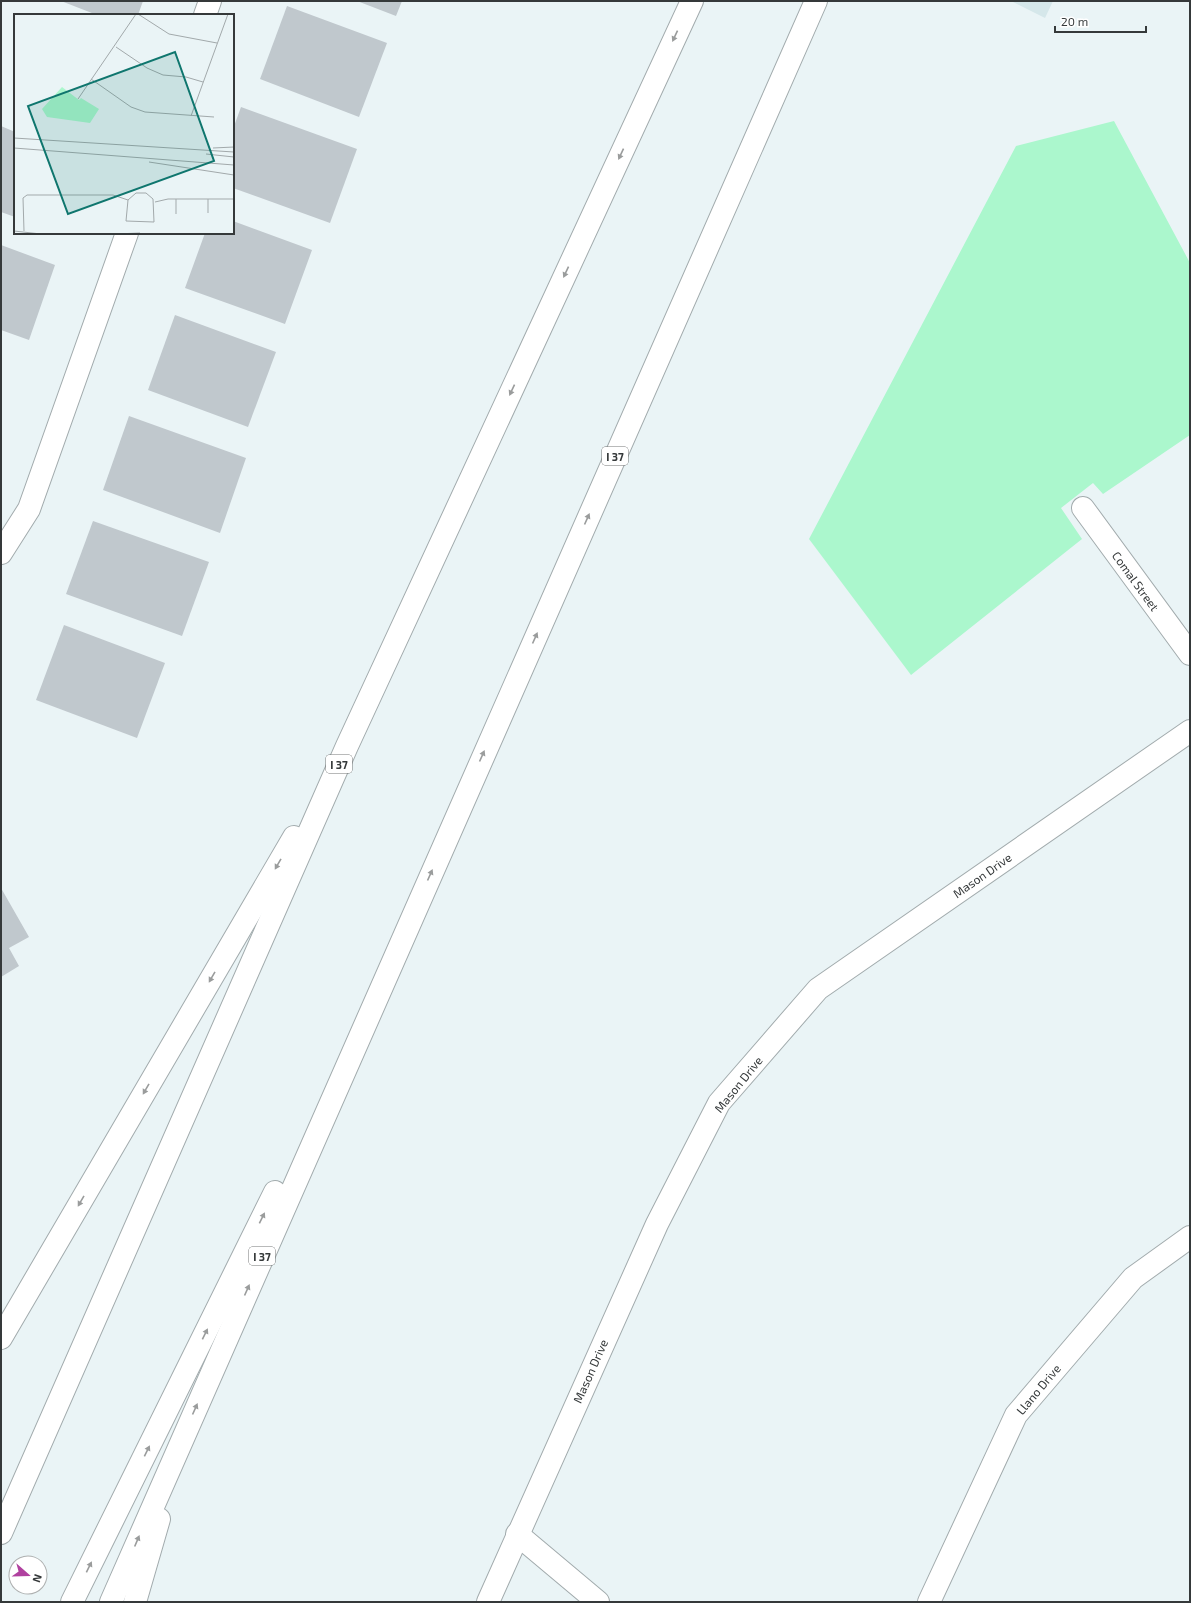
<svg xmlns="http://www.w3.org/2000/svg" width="1191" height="1603" viewBox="0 0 1191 1603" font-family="'Exo 2',sans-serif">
  <rect width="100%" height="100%" fill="#eaf4f6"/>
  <polygon fill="#d5e7ea" points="1011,1 1053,1 1045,18"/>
  <polygon fill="#abf7cd" points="1114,121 1190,263 1190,435 1103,494 1093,483 1061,508 1082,539 911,675 809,539 1016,146"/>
  <g fill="#c0c8cd">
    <polygon points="61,1 143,1 138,15 97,15"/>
    <polygon points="357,1 402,1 396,16"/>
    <polygon points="287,6 387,43 359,117 260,79"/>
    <polygon points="241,107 357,149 330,223 233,188 233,129"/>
    <polygon points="1,126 15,132 15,217 1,212"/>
    <polygon points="233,221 312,250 285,324 185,288 205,233 233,233"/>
    <polygon points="1,245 55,265 29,340 1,330"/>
    <polygon points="175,315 276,352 248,427 148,390"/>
    <polygon points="129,416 246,458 220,533 103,490"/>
    <polygon points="93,521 209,562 182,636 66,594"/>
    <polygon points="64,625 165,663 137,738 36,700"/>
    <polygon points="1,888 29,937 9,948 19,966 1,977"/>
  </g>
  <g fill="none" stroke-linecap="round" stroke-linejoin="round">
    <g stroke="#a2abad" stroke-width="24">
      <g id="minor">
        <polyline points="205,15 210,1"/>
        <polyline points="1083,508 1190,654"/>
        <polyline points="1,553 29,509 127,233"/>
        <polyline points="517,1534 598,1602"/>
        <polyline points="488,1602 657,1224 719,1103 818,989 1190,731"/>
        <polyline points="929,1602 1016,1415 1133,1278 1190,1237"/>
      </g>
    </g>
    <g stroke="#a2abad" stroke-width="24">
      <g id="highway">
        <polyline points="1,1338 294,837"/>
        <polyline points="1,1533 347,746 692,1"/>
        <polyline points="72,1602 275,1192"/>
        <polyline points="111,1602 816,1"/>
        <polyline points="135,1602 159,1519"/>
      </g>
    </g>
    <use href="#minor" stroke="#fff" stroke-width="22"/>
    <use href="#highway" stroke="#fff" stroke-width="22"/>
  </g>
  <defs><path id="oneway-solid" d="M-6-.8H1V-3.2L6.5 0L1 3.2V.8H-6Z"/></defs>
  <g fill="#9a9c9c">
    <use href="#oneway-solid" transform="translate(675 36) rotate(115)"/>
    <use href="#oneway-solid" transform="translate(621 154) rotate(115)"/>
    <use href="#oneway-solid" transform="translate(566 272) rotate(115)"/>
    <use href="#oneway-solid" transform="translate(512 390) rotate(115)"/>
    <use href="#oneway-solid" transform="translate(587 519) rotate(-66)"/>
    <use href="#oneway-solid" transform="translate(535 638) rotate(-66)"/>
    <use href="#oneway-solid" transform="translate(482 756) rotate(-66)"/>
    <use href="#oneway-solid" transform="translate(278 864) rotate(120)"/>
    <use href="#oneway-solid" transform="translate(430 875) rotate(-66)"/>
    <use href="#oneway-solid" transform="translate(212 977) rotate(120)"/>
    <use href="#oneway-solid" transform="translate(146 1089) rotate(120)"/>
    <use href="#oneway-solid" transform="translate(81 1201) rotate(120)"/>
    <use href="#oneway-solid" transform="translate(262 1218) rotate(-64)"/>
    <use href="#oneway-solid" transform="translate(247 1290) rotate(-66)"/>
    <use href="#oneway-solid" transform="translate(205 1334) rotate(-64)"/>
    <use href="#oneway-solid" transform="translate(195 1409) rotate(-66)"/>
    <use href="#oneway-solid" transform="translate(147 1451) rotate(-64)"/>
    <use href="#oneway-solid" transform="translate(137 1541) rotate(-67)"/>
    <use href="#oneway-solid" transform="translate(89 1567) rotate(-64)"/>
  </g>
  <g text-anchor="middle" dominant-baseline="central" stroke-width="3" stroke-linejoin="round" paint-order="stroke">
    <g fill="#fff" stroke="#727475" stroke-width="1">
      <rect x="602" y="447" width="26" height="18" rx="3"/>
      <rect x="326" y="755" width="26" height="18" rx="3"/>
      <rect x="249" y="1247" width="26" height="18" rx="3"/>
    </g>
    <g font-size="11" font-weight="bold" fill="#35393a">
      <text x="615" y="456">I 37</text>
      <text x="339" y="764">I 37</text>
      <text x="262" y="1256">I 37</text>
    </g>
    <g font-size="12" fill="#35393a" stroke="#fff">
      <text transform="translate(1136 581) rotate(54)">Comal Street</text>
      <text transform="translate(982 875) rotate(-35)">Mason Drive</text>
      <text transform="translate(738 1084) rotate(-51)">Mason Drive</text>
      <text transform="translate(590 1371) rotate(-66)">Mason Drive</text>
      <text transform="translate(1038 1389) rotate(-50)">Llano Drive</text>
    </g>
  </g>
  <g transform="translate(14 14)">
    <rect width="220" height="220" fill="#eaf4f6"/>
    <path d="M48,73L65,86L67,84L85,95L76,109L33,103L28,95Z" fill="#abf7cd"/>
    <path fill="none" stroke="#a2a9ab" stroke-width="1" d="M124,0L155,20L203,29M102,33L133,54L149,61L172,63L189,68M77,65L117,93L131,98L200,103M64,85L122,0M177,102L214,0M0,124L220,138M0,134L220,151M199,134L220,133M192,140L220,143M135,148L220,161M122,179H132L139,185L140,208L112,207L114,186ZM194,185V199M141,188L154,185H220M162,200V185M0,217L27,220M10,217L9,184L13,181H99L114,186M101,220L126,219"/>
    <path fill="#0f766e" fill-opacity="0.15" stroke="#0f766e" stroke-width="2" d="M161,38L200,147L54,200L14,92Z"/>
    <rect width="220" height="220" fill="none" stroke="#35393a" stroke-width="2"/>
  </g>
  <rect width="1191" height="1603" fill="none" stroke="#35393a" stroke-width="4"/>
  <g transform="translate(28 1575) rotate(110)"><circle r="19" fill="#ffffff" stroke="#aeb0b0"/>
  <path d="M0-3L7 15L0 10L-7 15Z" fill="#b0419f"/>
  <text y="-6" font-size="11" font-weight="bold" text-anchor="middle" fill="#35393a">N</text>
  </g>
  <path d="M1055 26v6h91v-6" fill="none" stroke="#35393a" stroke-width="2"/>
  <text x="1061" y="26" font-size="12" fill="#35393a" stroke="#ffffff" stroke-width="3" paint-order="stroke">20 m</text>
</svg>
